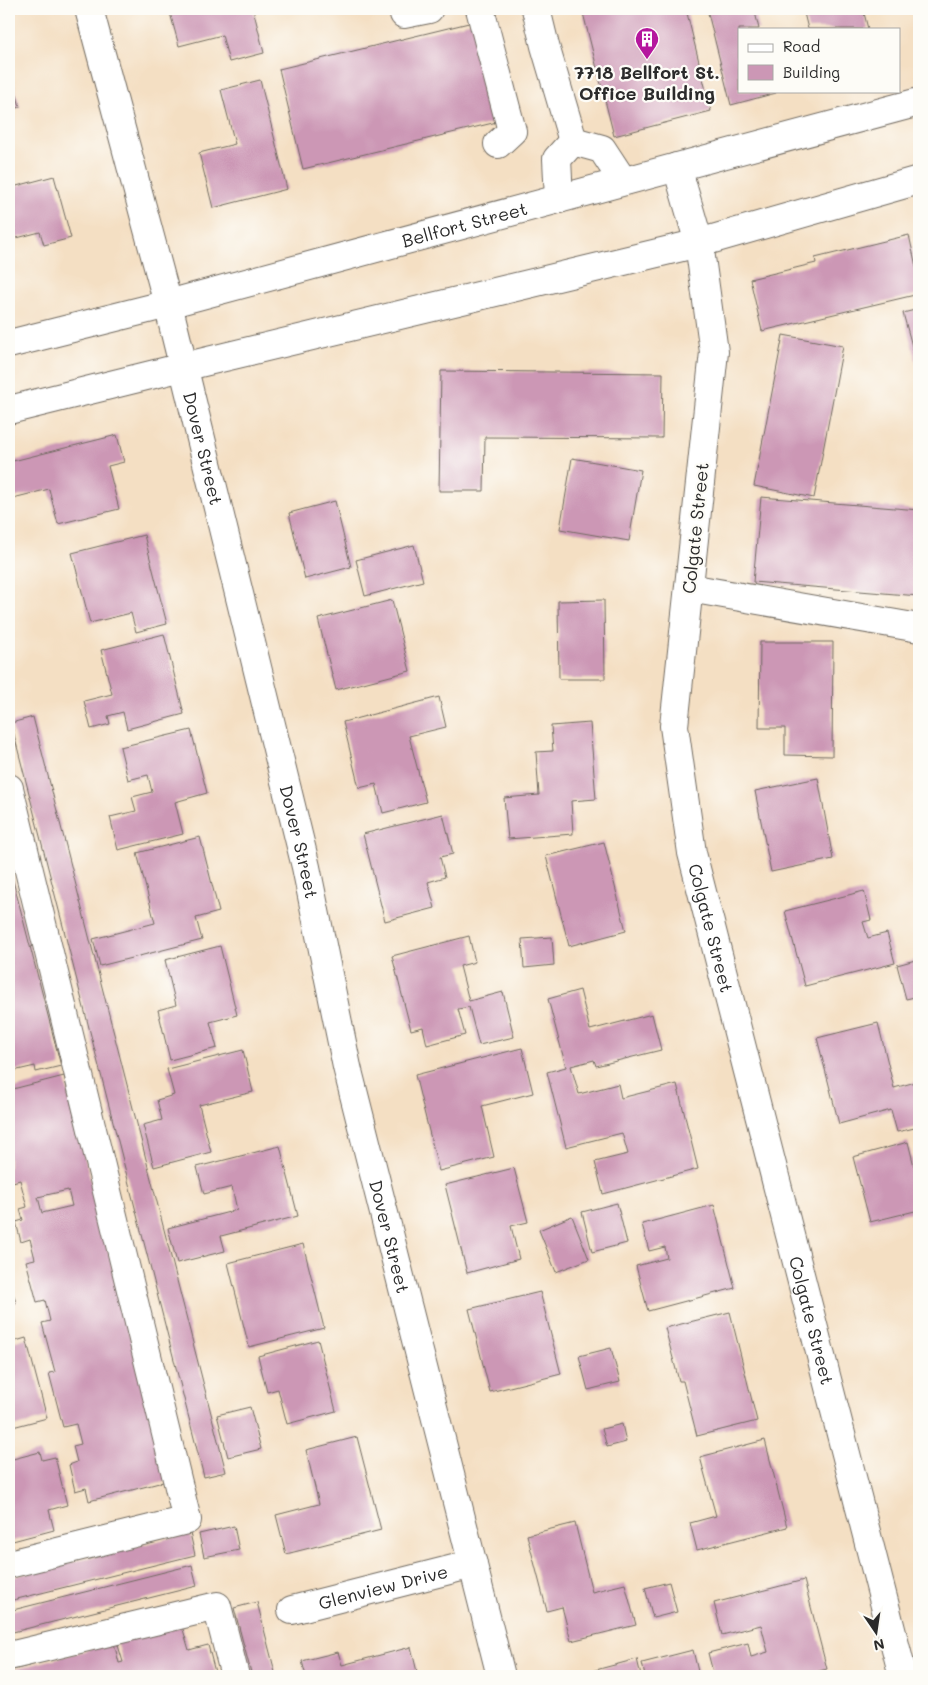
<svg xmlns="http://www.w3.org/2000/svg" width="928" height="1685" viewBox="0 0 928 1685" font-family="Mali,sans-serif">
  <rect width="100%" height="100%" fill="#fdfcf7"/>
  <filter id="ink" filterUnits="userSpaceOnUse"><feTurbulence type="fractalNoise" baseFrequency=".02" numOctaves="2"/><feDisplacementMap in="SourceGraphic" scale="10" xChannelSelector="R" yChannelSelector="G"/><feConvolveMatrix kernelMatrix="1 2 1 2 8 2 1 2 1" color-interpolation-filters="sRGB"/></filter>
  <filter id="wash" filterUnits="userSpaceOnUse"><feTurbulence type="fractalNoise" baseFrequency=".0096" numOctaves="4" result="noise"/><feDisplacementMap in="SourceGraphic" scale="20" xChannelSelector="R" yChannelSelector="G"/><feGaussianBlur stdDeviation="1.12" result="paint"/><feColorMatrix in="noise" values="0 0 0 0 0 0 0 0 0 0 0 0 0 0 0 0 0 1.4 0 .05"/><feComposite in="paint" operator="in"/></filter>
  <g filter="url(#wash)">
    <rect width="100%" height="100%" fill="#f4dfc3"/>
    <g id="blocks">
      <g fill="#cc97b5" fill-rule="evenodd">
        <polygon points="169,9 253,9 264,53 229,62 222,35 179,46"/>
        <polygon points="582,9 686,9 711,111 614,136"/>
        <polygon points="707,9 765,9 755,12 759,29 739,29 739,91 775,91 776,93 731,105"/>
        <polygon points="803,9 863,9 868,29 808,29"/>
        <polygon points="903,9 918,9 918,10 904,13"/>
        <polygon points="477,21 501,121 303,169 279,69"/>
        <polygon points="9,65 20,107 9,110"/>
        <polygon points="260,80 287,189 213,208 199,153 235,144 221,90"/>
        <polygon points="54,176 71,238 44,245 40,232 9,240 9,188"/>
        <polygon points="909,235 919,280 919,294 762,331 750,279 816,263 815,258"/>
        <polygon points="919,309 919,372 903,313"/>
        <polygon points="783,335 843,346 814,498 754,486"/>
        <polygon points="441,371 663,373 662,438 485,437 484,491 439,491"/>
        <polygon points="117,435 124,462 108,466 119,509 58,524 49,489 9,499 9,462"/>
        <polygon points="572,458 641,470 629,541 560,529"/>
        <polygon points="761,497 919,510 919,596 753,582"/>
        <polygon points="335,501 351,567 305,579 289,513"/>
        <polygon points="144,535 167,624 136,632 131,613 90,623 72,553"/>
        <polygon points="414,545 423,581 365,596 356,560"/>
        <polygon points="392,600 410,671 336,690 318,619"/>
        <polygon points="604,600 605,679 559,679 558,601"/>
        <polygon points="164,634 184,714 127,729 123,712 108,716 110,724 91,729 84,701 112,694 101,650"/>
        <polygon points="760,642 833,642 832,756 785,755 785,728 759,728"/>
        <polygon points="439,697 446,727 409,736 426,802 383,813 376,784 359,788 343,722"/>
        <polygon points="33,717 226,1472 204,1477 11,723"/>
        <polygon points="590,723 596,799 571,801 573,834 508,839 504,798 539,795 536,752 553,751 551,726"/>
        <polygon points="191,730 207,793 175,802 183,834 118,850 110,817 136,811 132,797 152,792 148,775 128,780 120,747"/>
        <polygon points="818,778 833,859 771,872 755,791"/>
        <polygon points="443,814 453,854 440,857 445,877 428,882 435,908 385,921 363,834"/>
        <polygon points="200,837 219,912 196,918 202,940 100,966 93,939 155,923 137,853"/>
        <polygon points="604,842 626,931 569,946 546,856"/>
        <polygon points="9,865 61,1066 36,1072 35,1066 9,1072"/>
        <polygon points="864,891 871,920 863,922 868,938 887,933 895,963 805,986 785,911"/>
        <polygon points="469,936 475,962 460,966 469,1001 503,992 514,1037 479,1045 469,1007 458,1009 465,1035 427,1045 423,1027 411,1030 392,956"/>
        <polygon points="552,937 554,965 524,968 522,939"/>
        <polygon points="220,946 237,1015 210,1022 217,1048 170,1060 158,1010 176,1005 165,960"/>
        <polygon points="919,959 919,996 906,999 897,965"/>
        <polygon points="580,990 590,1030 652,1014 661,1050 596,1066 594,1060 571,1066 579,1094 618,1084 621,1098 677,1084 698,1169 603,1194 595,1162 628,1154 622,1133 566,1147 547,1072 566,1067 548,999"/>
        <polygon points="878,1023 894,1088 919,1081 919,1127 897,1132 891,1110 839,1124 817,1038"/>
        <polygon points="522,1048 533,1093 482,1106 494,1157 439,1171 415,1075"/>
        <polygon points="243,1050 253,1092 199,1105 211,1152 154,1167 143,1125 162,1120 157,1100 174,1095 167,1069"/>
        <path d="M64,1076L167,1481L89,1501L86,1488L75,1491L69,1465L77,1462L73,1446L81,1444L76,1424L63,1427L49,1373L55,1372L42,1323L50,1321L45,1300L37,1302L26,1261L35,1259L30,1239L21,1242L16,1222L23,1220L20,1209L27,1207L20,1180L9,1183V1090ZM68,1190L72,1206L42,1213L38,1197Z"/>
        <polygon points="908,1142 914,1166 919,1164 919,1210 870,1222 853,1157"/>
        <polygon points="280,1146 298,1216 221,1236 225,1251 177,1263 168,1228 237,1210 232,1187 204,1194 197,1167"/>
        <polygon points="514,1168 528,1222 511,1226 519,1259 467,1273 445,1185"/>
        <polygon points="617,1203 627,1243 592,1252 582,1212"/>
        <polygon points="714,1205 735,1288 648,1311 636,1266 667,1258 665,1247 649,1251 642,1224"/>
        <polygon points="572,1216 589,1259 556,1272 539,1230"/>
        <polygon points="303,1244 324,1328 249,1347 228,1263"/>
        <polygon points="9,1279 16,1303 9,1305"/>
        <polygon points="540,1292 561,1374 490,1392 469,1309"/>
        <polygon points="730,1312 757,1421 697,1436 683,1381 679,1381 665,1328"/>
        <polygon points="26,1338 47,1418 9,1428 9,1343"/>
        <polygon points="318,1340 336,1411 287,1424 278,1389 267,1392 258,1356"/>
        <polygon points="611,1348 620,1382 588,1390 579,1356"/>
        <polygon points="250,1407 261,1449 228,1457 217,1415"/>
        <polygon points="622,1424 626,1442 607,1447 602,1429"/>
        <polygon points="357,1437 381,1530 286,1554 276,1515 319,1504 306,1450"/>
        <polygon points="765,1440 787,1527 697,1550 690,1523 716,1516 700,1457"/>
        <polygon points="40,1452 42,1460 55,1457 67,1505 49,1510 54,1530 9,1542 9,1460"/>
        <polygon points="575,1523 592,1592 625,1584 636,1625 571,1641 562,1607 547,1611 527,1535"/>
        <polygon points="234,1526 239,1550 204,1557 199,1534"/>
        <polygon points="190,1533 195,1555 9,1601 9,1578"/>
        <polygon points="192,1565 197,1586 9,1633 9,1611"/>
        <polygon points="804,1580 827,1669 800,1676 714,1676 708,1653 748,1643 751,1657 768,1652 761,1625 722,1635 714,1603"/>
        <polygon points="669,1582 677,1612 653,1618 645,1588"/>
        <polygon points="257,1602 276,1676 252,1676 234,1608"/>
        <polygon points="182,1626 189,1650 208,1645 216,1676 9,1676 9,1671 114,1643 119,1663 123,1662 117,1642"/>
        <polygon points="411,1647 418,1676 306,1676 302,1661 338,1652 342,1665"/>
        <polygon points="693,1650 699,1676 645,1676 642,1663"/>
        <polygon points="637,1659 641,1676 573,1676"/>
      </g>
    </g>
  </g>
  <g filter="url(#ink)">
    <use href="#blocks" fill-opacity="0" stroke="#716a60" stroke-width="1"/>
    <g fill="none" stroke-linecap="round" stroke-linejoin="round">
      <g stroke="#716a60" stroke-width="30">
        <g id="minor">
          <path id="s1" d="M89,9L168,304L306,867L347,1067L501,1676"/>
          <polyline points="480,9 512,131 498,144"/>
          <polyline points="536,9 545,46 573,141"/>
          <polyline points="404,14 429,9"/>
          <path id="s2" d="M677,167L699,243L714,352L674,726L692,853L903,1676"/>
          <polyline points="559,199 557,159 573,141 602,149 623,181"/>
          <polyline points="689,588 919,628"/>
          <polyline points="9,788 187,1520 9,1564"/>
          <path id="s3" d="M292,1610L473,1564"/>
          <polyline points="9,1656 217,1606 235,1676"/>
        </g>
      </g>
      <g stroke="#716a60" stroke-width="30">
        <g id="major">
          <path id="s4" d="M9,344L168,304L919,102"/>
          <polyline points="9,410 183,367 699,243 919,180"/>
        </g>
      </g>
      <use href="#minor" stroke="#fff" stroke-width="28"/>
      <use href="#major" stroke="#fff" stroke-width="28"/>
    </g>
  </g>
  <defs>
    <g id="building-pin" transform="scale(1.25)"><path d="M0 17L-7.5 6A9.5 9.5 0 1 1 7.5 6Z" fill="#b5179e" stroke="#fdfcf7"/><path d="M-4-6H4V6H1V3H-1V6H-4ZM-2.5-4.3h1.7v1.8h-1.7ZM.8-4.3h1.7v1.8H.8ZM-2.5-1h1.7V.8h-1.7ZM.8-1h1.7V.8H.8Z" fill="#fff"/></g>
  </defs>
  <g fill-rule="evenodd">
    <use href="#building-pin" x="647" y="39"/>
  </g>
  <g text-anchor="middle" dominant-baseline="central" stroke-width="4.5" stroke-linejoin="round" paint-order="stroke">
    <g font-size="18" font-weight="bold" fill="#2b2b2b" stroke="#fdfcf7">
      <text x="647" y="72">7718 Bellfort St.<tspan x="647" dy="21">Office Building</tspan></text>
    </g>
    <g font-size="18" fill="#2b2b2b" stroke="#fdfcf7">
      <text stroke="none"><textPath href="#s4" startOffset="471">Bellfort Street</textPath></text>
      <text stroke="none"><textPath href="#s1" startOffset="454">Dover Street</textPath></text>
      <text transform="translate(695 528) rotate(-84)">Colgate Street</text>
      <text stroke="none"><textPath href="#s1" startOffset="859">Dover Street</textPath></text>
      <text stroke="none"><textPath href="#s2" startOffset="771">Colgate Street</textPath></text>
      <text stroke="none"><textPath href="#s1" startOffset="1264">Dover Street</textPath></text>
      <text stroke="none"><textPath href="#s2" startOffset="1176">Colgate Street</textPath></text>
      <text stroke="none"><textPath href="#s3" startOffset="94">Glenview Drive</textPath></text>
    </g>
  </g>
  <rect width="928" height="1685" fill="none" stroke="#fdfcf7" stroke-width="30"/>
  <rect x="738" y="28" width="162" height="65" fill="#fdfcf7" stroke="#a9a8a5"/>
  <rect x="748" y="44" width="25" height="8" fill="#ffffff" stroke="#a9a8a5"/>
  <text x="783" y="52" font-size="15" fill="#2b2b2b">Road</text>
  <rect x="748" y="65" width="25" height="15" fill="#cc97b5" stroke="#a9a8a5"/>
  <text x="783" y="78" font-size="15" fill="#2b2b2b">Building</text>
  <g transform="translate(876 1632) rotate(167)" stroke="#fdfcf7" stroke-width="4" paint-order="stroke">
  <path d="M0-4L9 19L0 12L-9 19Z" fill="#2b2b2b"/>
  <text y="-8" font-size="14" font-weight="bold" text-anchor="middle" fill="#2b2b2b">N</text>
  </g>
</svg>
